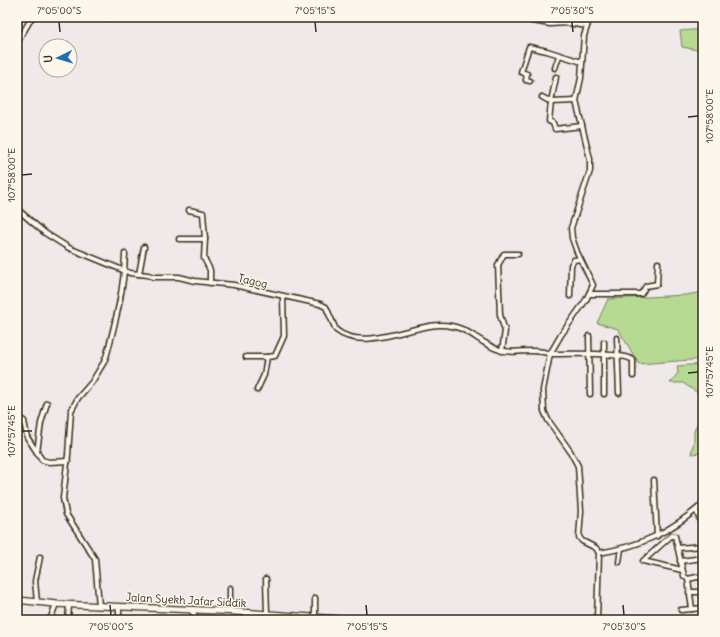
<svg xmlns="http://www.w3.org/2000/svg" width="720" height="637" viewBox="0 0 720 637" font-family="Delius,sans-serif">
  <rect width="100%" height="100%" fill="#efe9ea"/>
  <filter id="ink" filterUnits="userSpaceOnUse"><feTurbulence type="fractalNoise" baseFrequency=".025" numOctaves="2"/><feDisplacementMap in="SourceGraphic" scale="8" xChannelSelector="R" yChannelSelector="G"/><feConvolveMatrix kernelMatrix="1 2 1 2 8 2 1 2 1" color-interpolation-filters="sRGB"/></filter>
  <g filter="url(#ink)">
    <g fill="#b6d993" stroke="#788258">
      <polygon points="703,29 703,51 682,47 680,31"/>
      <polygon points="703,292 703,359 639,364 618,329 597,323 608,299 686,295"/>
      <polygon points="703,364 703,407 698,393 683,383 670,383 678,373 677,366"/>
      <polygon points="703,409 703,453 691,454 694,441 694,431"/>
    </g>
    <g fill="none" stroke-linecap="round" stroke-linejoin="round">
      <g stroke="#3b2a1e" stroke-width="7">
        <g id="minor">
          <polyline points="107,17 108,18"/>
          <path d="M590,17L584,36L581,78L576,101L590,159V171L571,228L572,238L577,252L593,285L586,300L561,335L550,354C566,354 623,352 633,360V376"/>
          <polyline points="521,19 550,24 567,23 587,26"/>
          <polyline points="17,43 32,17"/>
          <polyline points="555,68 559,56"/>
          <polyline points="556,77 551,102 549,121 553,123 555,129 582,126"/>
          <polyline points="530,81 526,80 527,74 521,72 529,47 547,51 582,62"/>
          <polyline points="542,97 551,102 576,101"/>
          <path d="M17,209L45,233L69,248L130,273L148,275L154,277H179L195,281L234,285L320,304L326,307L336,330C363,352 409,326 439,325C468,324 477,343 500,350C516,355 533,347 550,354L543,390L544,411L548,420L570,451L578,466L581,511L579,537L582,541L596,548L599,553L597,620"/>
          <polyline points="189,210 203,213 205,239 204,258 210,270 210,283"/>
          <polyline points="179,239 205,239"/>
          <polyline points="139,274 144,247"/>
          <polyline points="589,294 641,294 646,286 657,284 658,263"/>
          <polyline points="570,296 571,265 574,260 580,259"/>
          <polyline points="589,336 590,394"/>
          <polyline points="617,338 619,393"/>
          <polyline points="604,342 604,394"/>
          <polyline points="502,351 505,331 500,315 498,265 504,254 518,254"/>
          <polyline points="246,357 267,357"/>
          <polyline points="257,390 264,375 267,357 275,356 284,336 283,297"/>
          <polyline points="17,417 24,421 27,437 42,460 49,462 68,461"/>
          <polyline points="37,452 41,423 47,403"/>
          <polyline points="654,480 657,536"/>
          <polyline points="696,510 703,527"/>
          <polyline points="678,548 703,546"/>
          <path d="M599,553C642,546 670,532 703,504"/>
          <polyline points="680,561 703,558"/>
          <polyline points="619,562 621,549"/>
          <polyline points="682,570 643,561 671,536 675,536 684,576 688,579 702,576 703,595"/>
          <polyline points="266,579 267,614"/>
          <polyline points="688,579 692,609"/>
          <polyline points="230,588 230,612"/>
          <polyline points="689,592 702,592"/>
          <polyline points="37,602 35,581 40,557"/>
          <path d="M99,606L95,559L66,514L63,498L68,455L71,411L78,398L92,382L104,362L107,354C116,319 124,290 125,254"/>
          <polyline points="119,607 119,620"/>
          <polyline points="191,610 198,620"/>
          <polyline points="681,610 703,608"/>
          <polyline points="315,618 315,598"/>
          <polyline points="50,620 56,604"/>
          <polyline points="68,620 69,605"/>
        </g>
      </g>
      <g stroke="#3b2a1e" stroke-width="8">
        <polyline id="secondary" points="17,600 56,604 223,611 354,620"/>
      </g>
      <use href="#minor" stroke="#fbf7ec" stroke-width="4"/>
      <use href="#secondary" stroke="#fbf7ec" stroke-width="5.5"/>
    </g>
  </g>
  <path fill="none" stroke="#3b2a1e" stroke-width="1.5" d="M59,22L60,32M315,22L316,32M572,22L573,32M688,117L698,116M22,175L32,174M688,373L698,372M22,431H32M110,605L111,615M366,605L367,615M623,605L624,615"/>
  <g text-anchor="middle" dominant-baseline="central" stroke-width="3" stroke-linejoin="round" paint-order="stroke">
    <g font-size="11" fill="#3b2a1e" stroke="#fbf7ec">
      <text transform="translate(253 281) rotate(13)">Tagog</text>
      <text transform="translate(186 600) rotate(3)">Jalan Syekh Jafar Siddik</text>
    </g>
  </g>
  <rect width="720" height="637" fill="none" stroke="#fbf7ec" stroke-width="44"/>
  <g transform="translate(58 58) rotate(265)"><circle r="19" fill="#fbf7ec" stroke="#aea59a"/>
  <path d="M0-3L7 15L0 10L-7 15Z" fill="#1f6fb2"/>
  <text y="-6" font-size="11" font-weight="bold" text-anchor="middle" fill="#3b2a1e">U</text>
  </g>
  <rect x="22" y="22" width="676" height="593" fill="none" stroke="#3b2a1e" stroke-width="1.5"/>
  <g font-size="10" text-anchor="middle" fill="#3b2a1e">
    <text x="59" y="14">7°05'00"S</text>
    <text x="315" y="14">7°05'15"S</text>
    <text x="572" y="14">7°05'30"S</text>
    <text transform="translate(709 116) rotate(-90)" y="4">107°58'00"E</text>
    <text transform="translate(11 175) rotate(-90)" y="4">107°58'00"E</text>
    <text transform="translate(709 372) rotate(-90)" y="4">107°57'45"E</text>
    <text transform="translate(11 431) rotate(-90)" y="4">107°57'45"E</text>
    <text x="111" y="630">7°05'00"S</text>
    <text x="367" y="630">7°05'15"S</text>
    <text x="624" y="630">7°05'30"S</text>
  </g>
</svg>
